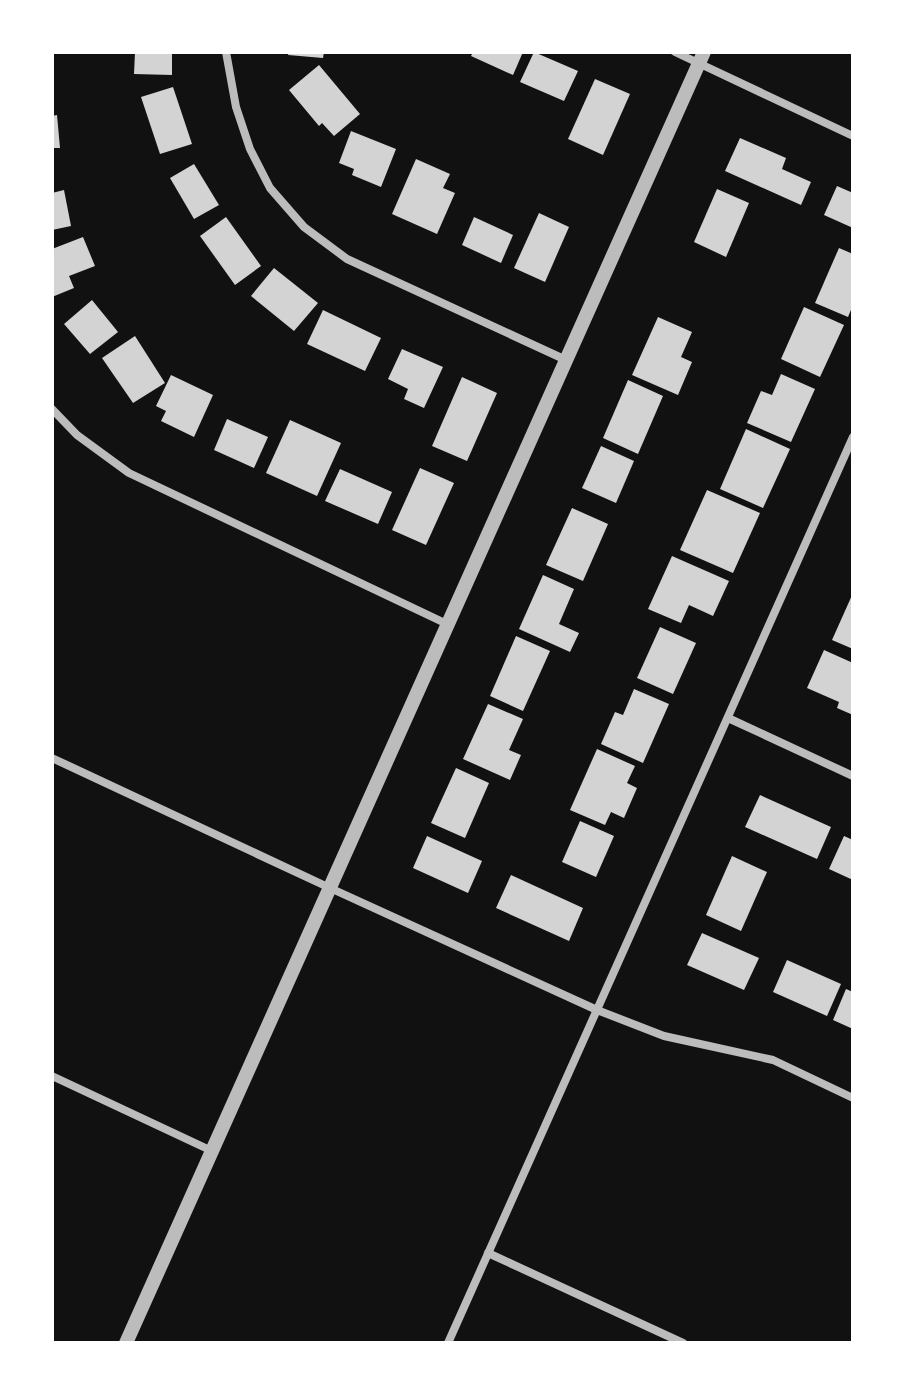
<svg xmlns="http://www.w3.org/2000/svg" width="905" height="1395" viewBox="0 0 905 1395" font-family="'Fira Sans',sans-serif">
  <rect width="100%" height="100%" fill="#111"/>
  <g fill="#d3d3d3">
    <polygon points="135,52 172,52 172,75 134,74"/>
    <polygon points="289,52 324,52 323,58 288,55"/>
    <polygon points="473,52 523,52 513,75 471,56"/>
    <polygon points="534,52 578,71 564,101 520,82"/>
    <polygon points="319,65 360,114 334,136 322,123 319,126 289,90"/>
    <polygon points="595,79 630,94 603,155 568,139"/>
    <polygon points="173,87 192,144 160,154 141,97"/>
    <polygon points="57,115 60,148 52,148 52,116"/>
    <polygon points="351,131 396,149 381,187 352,175 354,169 339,163"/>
    <polygon points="740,138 786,158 782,169 811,182 801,205 725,171"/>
    <polygon points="416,159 450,174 443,188 455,193 437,234 392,214"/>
    <polygon points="194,164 219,205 194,219 170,178"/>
    <polygon points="837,186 853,193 853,228 824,215"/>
    <polygon points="717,189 749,203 726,257 694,242"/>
    <polygon points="64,190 71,226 52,230 52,193"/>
    <polygon points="539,213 569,227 545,282 514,268"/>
    <polygon points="226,217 261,266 235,285 200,236"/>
    <polygon points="474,217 513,235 501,263 462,245"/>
    <polygon points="83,237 95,266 69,276 74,288 52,297 52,249"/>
    <polygon points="839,248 853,254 853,305 848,317 815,303"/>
    <polygon points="274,268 318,303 294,331 251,296"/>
    <polygon points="92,300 118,332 90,354 64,324"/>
    <polygon points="804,307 844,325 820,377 781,359"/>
    <polygon points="323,310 381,338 365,371 307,344"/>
    <polygon points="658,317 692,332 681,357 692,362 678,395 632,375"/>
    <polygon points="135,336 165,383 133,403 102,358"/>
    <polygon points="402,349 443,367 424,408 404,399 408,389 388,379"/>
    <polygon points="781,374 815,389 791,442 747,423 761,391 772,395"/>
    <polygon points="171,375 213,395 194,437 161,421 166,411 156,406"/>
    <polygon points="462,377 497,393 467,461 432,446"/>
    <polygon points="628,380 663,396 638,454 603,438"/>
    <polygon points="227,419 268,437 254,468 214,450"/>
    <polygon points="290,420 341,443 317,496 266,473"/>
    <polygon points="746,429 790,449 763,508 720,489"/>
    <polygon points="601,446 634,461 616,503 582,488"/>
    <polygon points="420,468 454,483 426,545 392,530"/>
    <polygon points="340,469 392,492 378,524 325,501"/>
    <polygon points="707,490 760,513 733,573 680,550"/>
    <polygon points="572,508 608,524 583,581 546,565"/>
    <polygon points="672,556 729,581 713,616 689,605 681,623 648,609"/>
    <polygon points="543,575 574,589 559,624 579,633 570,652 519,629"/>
    <polygon points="853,593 853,649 832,640"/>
    <polygon points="660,627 696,643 673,694 637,678"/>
    <polygon points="516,636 550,651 523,711 490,696"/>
    <polygon points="824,650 853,663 853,715 837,708 839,702 807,688"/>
    <polygon points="634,689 669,704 643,763 601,744 615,712 623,715"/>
    <polygon points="488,704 523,719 509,750 521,755 510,780 463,759"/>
    <polygon points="597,749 635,766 627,783 637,788 624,818 611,812 605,825 570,810"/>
    <polygon points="456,768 489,783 465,838 431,823"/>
    <polygon points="760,795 831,827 817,859 745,827"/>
    <polygon points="580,821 614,836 596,877 562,862"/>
    <polygon points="427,836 482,861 468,893 413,868"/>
    <polygon points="844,836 853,840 853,880 829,869"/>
    <polygon points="732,856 767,872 741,931 706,915"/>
    <polygon points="511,875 583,908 569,941 496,908"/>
    <polygon points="702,933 759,958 744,990 687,965"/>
    <polygon points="787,960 841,984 827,1016 773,992"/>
    <polygon points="846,989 853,992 853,1029 833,1020"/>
  </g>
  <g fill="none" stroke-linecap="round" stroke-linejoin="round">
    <g stroke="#bcbcbc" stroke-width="8">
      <polyline points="226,52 236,107 250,149 270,188 304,227 347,259 566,360"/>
      <polyline points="675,52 853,136"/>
      <polyline points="52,409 77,435 129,473 447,624"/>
      <polyline points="728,718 853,776"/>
      <polyline points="52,758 330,888 597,1010 664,1036 773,1060 853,1098"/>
      <polyline points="52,1076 212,1151"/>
      <polyline points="488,1253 683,1343"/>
      <polyline points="448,1343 853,437"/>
    </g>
    <polyline stroke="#bcbcbc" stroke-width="14" points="126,1343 704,52"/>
  </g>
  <rect width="905" height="1395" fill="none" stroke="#ffffff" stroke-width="108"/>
</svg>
